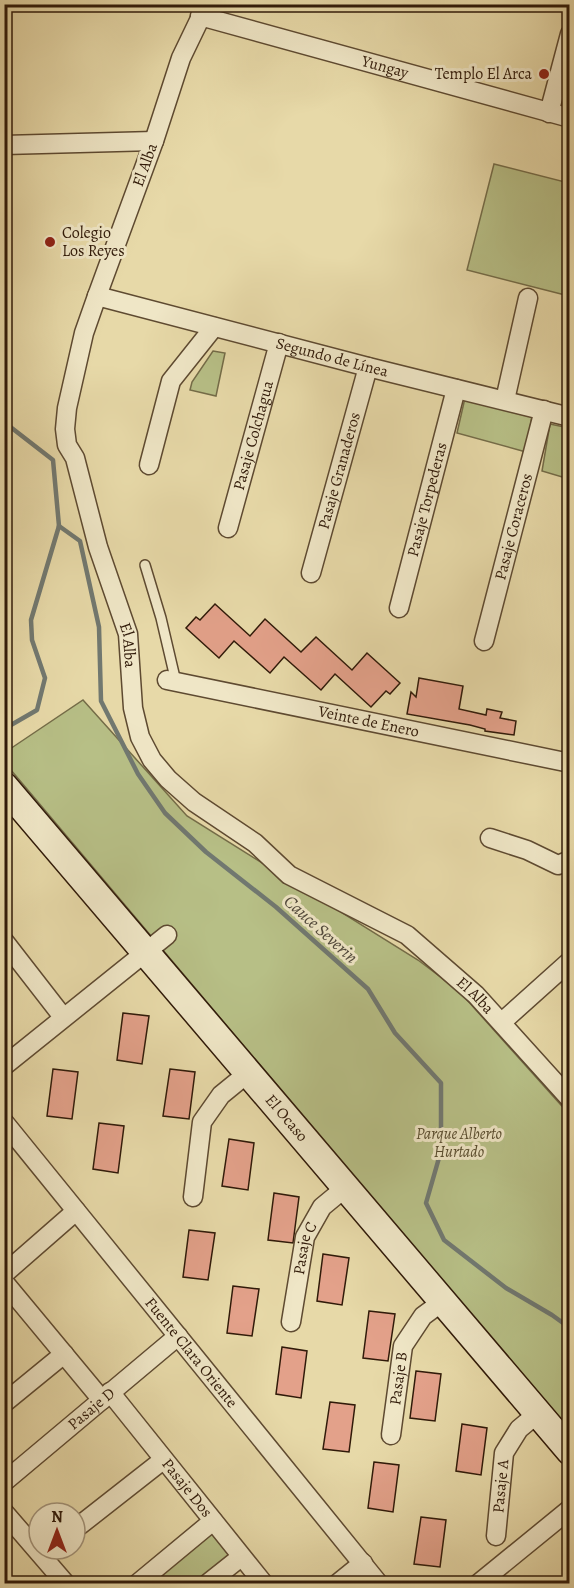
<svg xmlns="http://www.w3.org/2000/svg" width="574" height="1588" viewBox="0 0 574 1588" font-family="Alegreya,serif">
  <rect width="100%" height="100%" fill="#e7d9a8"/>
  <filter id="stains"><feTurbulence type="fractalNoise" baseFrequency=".00333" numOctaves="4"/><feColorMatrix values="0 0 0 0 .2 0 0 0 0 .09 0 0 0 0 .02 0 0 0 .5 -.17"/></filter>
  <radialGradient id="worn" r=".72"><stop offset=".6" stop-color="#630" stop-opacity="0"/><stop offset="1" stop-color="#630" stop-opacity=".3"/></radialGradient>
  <g fill="#b7bf86" stroke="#746c48" stroke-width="1.5">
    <polygon points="494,164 569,183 569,296 467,270"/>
    <polygon points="213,351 225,353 216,396 190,390 192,382"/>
    <polygon points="465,398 532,416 526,452 457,433"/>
    <polygon points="550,424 569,428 569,479 542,471"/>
    <polygon points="83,700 187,816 418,960 459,991 569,1114 569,1431 5,763 4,753"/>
    <polygon points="214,1531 232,1556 197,1583 146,1584"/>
  </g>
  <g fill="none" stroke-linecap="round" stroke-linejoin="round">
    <g stroke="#717870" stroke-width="4.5">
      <polyline points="4,422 53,460 59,526 31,620 32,640 45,678 37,710 4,729"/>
      <polyline points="59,526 80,541 99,627 101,701 138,774 165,813 206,852 276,907 368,989 395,1033 441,1083 441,1151 426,1203 444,1240 506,1288 552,1315 570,1328"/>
    </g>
  </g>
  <g fill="#e3a18a" stroke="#301a09" stroke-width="1.5">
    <polygon points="215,604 250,636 265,619 301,652 316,637 352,670 367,653 400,683 390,694 386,691 371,707 335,674 321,690 284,657 270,673 234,641 219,658 186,628 196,617 200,620"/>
    <polygon points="419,678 463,686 459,709 486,715 487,709 502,712 500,718 516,721 514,735 485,731 485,729 470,725 407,714 411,692 416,697"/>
    <polygon points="123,1013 149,1016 142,1064 117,1060"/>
    <polygon points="53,1069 78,1072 72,1119 47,1116"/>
    <polygon points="170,1069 195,1072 189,1119 163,1116"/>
    <polygon points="99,1123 124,1126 118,1173 93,1169"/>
    <polygon points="229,1139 254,1143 248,1190 222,1186"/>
    <polygon points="274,1193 299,1197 293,1243 268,1240"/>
    <polygon points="189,1230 215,1233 208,1280 183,1277"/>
    <polygon points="323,1254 349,1258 342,1305 317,1301"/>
    <polygon points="233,1286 259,1289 252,1336 227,1333"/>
    <polygon points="369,1311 395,1314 388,1361 363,1358"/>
    <polygon points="282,1347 307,1351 301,1398 276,1394"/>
    <polygon points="416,1371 441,1374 435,1421 410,1418"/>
    <polygon points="330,1402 355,1405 349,1452 323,1449"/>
    <polygon points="462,1424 487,1428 481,1475 456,1471"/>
    <polygon points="374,1462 399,1465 393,1512 368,1508"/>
    <polygon points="421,1517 446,1520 440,1567 414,1564"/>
  </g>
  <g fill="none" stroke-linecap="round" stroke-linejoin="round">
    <g stroke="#5e4a31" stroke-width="12">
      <polyline id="lane" points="145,565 161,618 176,682"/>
    </g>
    <g stroke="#5e4a31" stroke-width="21">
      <g id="street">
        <path id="s1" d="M207,4L181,58L154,141L97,296L84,333L67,408L65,429L67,445L75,458L98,547L128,634L133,708L140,737L152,760L168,779L194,802L255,843L289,875L407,935L476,995L570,1099"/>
        <path id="s2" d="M200,16L570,118"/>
        <polyline points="549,113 570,34"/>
        <polyline points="4,145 154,141"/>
        <path id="s3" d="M97,296L368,367L570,417"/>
        <polyline points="505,400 528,298"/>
        <polyline points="149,465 171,381 214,327"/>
        <path id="s4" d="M228,528L279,343"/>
        <path id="s5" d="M311,573L368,367"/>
        <path id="s6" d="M399,608L456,389"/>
        <path id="s7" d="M484,641L544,410"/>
        <path id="s8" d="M167,680L570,763"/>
        <polyline points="490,838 527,850 558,865 570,860"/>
        <polyline points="4,941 63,1017"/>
        <polyline points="502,1022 570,961"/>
        <polyline points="4,1066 167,935"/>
        <path id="s9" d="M4,1122L379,1584"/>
        <polyline points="193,1197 202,1122 221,1095 248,1073"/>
        <polyline points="4,1274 76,1211"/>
        <polyline points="4,1282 102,1400"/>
        <path id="s10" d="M291,1322L305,1237L322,1207L345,1188"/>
        <path id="s11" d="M110,1392L264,1584"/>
        <polyline points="4,1403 64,1354"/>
        <path id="s12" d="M391,1435L403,1346L423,1316L442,1302"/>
        <path id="s13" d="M4,1482L178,1336"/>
        <polyline points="4,1512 66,1584"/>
        <polyline points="75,1529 163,1460"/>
        <path id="s14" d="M496,1536L504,1453L519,1429L537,1414"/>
        <polyline points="137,1584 213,1521"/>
        <polyline points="207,1584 241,1557"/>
        <polyline points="337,1584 363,1563"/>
        <polyline points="478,1584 570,1509"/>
      </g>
    </g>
    <g stroke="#301a09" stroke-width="30">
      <g id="secondary">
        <path id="s15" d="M4,786L570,1451"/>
      </g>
    </g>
    <use href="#lane" stroke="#efe6c6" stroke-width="9"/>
    <use href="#street" stroke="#efe6c6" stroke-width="18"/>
    <use href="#secondary" stroke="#efe6c6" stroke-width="27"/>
  </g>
  <g fill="#8f2418" stroke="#efe6c6" stroke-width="2">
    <circle cx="544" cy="74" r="6"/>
    <circle cx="50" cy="242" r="6"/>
  </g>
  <g text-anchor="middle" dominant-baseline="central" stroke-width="6" stroke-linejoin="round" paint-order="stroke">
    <g font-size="16" fill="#301a09" stroke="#efe6c6">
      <text stroke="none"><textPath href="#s2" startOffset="192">Yungay</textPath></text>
      <text transform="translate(145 165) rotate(-70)">El Alba</text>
      <text stroke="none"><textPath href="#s3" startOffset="243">Segundo de Línea</textPath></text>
      <text stroke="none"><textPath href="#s4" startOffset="96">Pasaje Colchagua</textPath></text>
      <text stroke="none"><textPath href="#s5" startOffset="106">Pasaje Granaderos</textPath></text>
      <text stroke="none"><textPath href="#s6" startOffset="112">Pasaje Torpederas</textPath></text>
      <text stroke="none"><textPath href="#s7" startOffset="118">Pasaje Coraceros</textPath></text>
      <text stroke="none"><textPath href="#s1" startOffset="676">El Alba</textPath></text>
      <text stroke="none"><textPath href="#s8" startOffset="206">Veinte de Enero</textPath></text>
      <text stroke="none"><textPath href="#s1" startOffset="1198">El Alba</textPath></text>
      <text stroke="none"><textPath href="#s15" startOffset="436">El Ocaso</textPath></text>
      <text stroke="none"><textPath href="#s10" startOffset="75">Pasaje C</textPath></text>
      <text stroke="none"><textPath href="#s9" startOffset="297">Fuente Clara Oriente</textPath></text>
      <text stroke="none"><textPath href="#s12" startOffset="57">Pasaje B</textPath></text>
      <text stroke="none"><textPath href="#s13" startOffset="114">Pasaje D</textPath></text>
      <text stroke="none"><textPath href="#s14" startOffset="50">Pasaje A</textPath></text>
      <text stroke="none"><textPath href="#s11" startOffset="123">Pasaje Dos</textPath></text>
    </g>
    <g font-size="16" fill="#301a09" stroke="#efe6c6" text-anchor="end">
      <text x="532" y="74">Templo El Arca</text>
      <text x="62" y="233" text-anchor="start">Colegio<tspan x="62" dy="18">Los Reyes</tspan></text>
    </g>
    <g font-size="16" font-style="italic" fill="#584c2e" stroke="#efe6c6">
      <text x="459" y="1134">Parque Alberto<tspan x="459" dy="18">Hurtado</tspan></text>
    </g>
    <g font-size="18" font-style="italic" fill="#51493d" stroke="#efe6c6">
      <text transform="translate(321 929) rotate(42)">Cauce Severin</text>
    </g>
  </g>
  <rect width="574" height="1588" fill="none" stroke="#e7d9a8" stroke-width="24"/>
  <rect x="6" y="6" width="562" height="1576" fill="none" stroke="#301a09" stroke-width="3"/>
  <rect x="12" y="12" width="550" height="1564" fill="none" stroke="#301a09" stroke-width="1.5"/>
  <g transform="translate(57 1531)"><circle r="28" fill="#efe6c6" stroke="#a3947a" stroke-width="1.5"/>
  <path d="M0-4.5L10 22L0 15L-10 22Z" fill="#8f2418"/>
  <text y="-9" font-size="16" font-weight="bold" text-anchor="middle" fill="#301a09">N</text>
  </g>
  <rect width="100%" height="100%" filter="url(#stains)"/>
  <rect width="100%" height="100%" fill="url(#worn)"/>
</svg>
